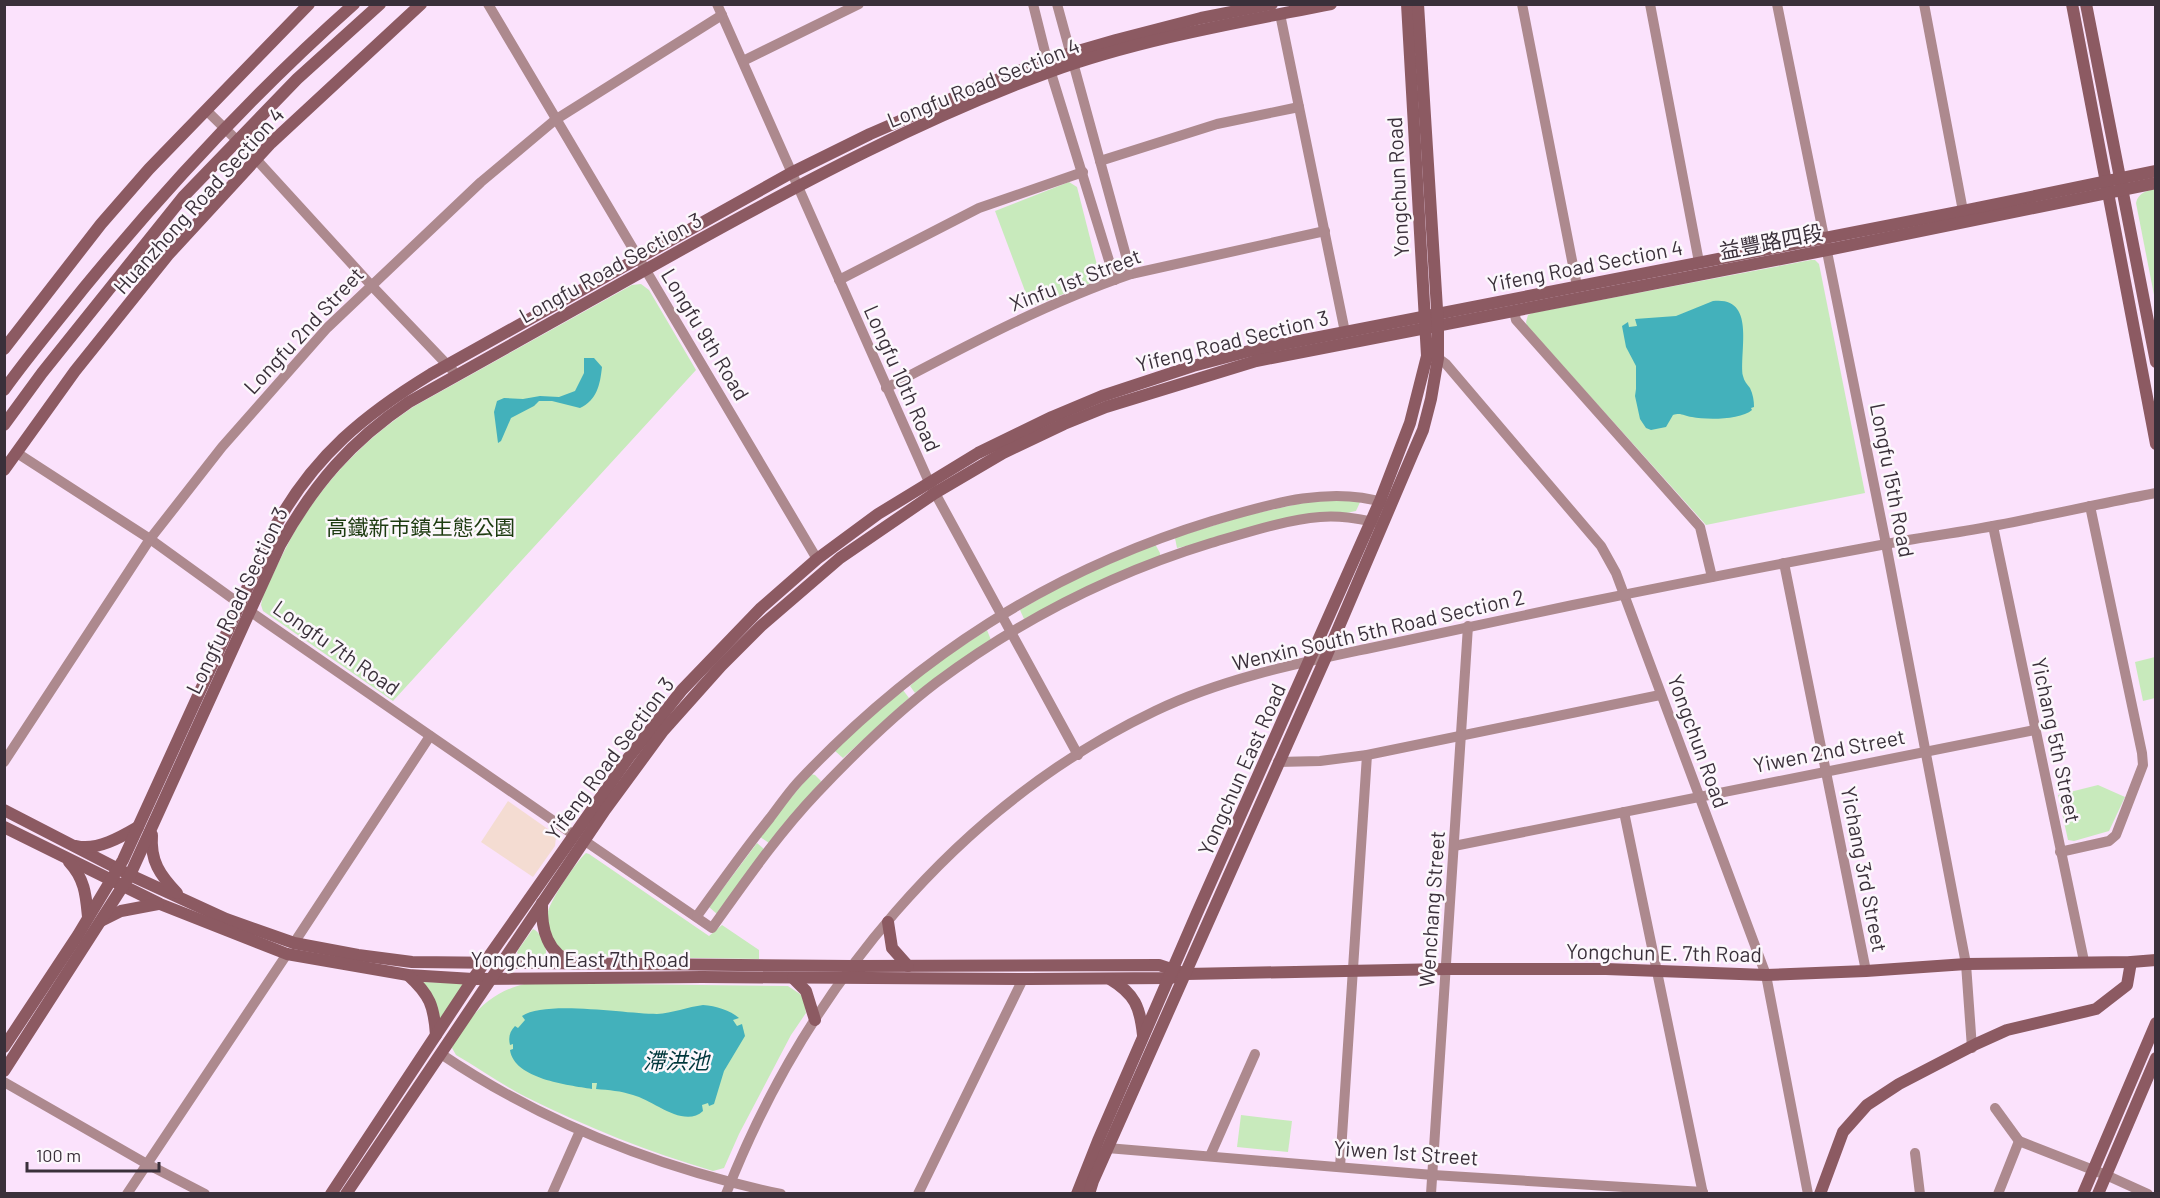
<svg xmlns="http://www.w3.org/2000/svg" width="2160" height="1198" viewBox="0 0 2160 1198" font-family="Barlow,'Noto Sans TC',sans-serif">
  <rect width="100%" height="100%" fill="#fbe2fc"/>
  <polygon fill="#f4dcd2" points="508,801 555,834 556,837 555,846 533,877 481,842"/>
  <g fill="#c8eabc">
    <polygon points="1069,182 1077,187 1099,273 1096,281 1031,307 995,211"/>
    <path d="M2155,189H2156L2155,300L2136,203C2138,193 2146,191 2155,189Z"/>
    <polygon points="1811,260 1815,260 1819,264 1865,493 1706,525 1527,326 1526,322 1528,315 1532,313"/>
    <path d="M641,284L649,290L696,370L393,701L263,611L261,605L263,595C275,571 286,545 301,521C330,475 368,437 413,407L632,285Z"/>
    <polygon points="1361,500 1356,511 1177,548 1175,538 1176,537 1248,515 1298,504 1313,501"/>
    <polygon points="1155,544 1160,553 1160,556 1024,619 1020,610 1068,582"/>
    <polygon points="987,630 991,640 915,693 910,686 929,668"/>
    <polygon points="2155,657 2155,698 2143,701 2135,662"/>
    <polygon points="903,690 909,698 843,758 835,751 839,744"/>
    <polygon points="811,774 815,775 821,781 820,784 769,843 760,837 762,832"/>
    <polygon points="2098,785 2125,797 2109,831 2074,841 2068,840 2058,795"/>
    <polygon points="757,843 764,849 717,914 709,907"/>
    <path d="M586,853L589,854L709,936L722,925L759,950V959L573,956C557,951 543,929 548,912C551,899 576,862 586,853Z"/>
    <path d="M533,929C541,932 549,950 545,956L521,957L517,953L518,950Z"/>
    <polygon points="421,982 466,983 440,1020"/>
    <path d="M529,983L788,986L803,996L806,1013L791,1035L739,1134L724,1168L713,1171C649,1152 586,1127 526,1097C502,1085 479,1068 456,1055L452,1048L454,1043C472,1012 493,990 529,983Z"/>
    <polygon points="1241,1115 1292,1121 1288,1152 1237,1147"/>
  </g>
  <g fill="#43b1bb">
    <path d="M1713,301C1757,296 1739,351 1743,376C1744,381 1747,384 1750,388C1753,394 1754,401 1754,407L1751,408L1752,410C1741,420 1706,420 1692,417C1684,416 1681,412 1673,415L1666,427L1651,430L1646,428L1640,419L1635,396L1636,389V366L1626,347L1622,326L1628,322L1629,327L1637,326L1635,319L1676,316Z"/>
    <path d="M584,358H594L602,367C600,385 597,400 580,408L552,401H539L534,406L511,418L501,441L498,443L494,412L497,401L504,398L523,399L540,396L559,397L575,391L584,373Z"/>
    <path d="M703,1005C716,1006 730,1010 739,1018L733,1020L737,1026L742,1024L745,1036L724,1071L714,1104L709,1106L708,1103L702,1105L703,1111C684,1129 653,1100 633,1095C621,1091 609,1090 596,1089L597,1083H592V1089C568,1085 514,1079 510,1050L513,1049V1044L510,1045C508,1037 510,1031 515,1026L518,1028L525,1020L522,1016C546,1000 626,1014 657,1014C672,1013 688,1007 703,1005Z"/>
  </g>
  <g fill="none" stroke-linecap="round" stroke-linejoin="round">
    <g stroke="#ad898e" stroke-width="10">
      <polyline points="488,4 817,559"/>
      <polyline points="717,4 929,482 1078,755"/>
      <polyline points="1033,4 1047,60 1115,280"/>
      <polyline points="1057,4 1131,274"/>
      <polyline points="1522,4 1577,286"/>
      <polyline points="1650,4 1699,262"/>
      <polyline points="1777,4 1886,544 1966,964 1972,1048"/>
      <polyline points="1924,4 1963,211"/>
      <polyline points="1280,14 1345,332"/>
      <polyline points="743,61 859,4"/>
      <polyline points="206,110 256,159 371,285 457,375"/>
      <polyline points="1100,161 1217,124 1299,107"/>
      <polyline points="839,280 979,208 1083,172"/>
      <polyline points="1514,311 1516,320 1700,527 1712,577"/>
      <polyline points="1431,357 1438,358 1446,364 1601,546 1616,573 1766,975 1808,1194"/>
      <path d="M886,388C966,346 1046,303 1131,274L1325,231"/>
      <polyline points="17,453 150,539 251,612 574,835"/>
      <polyline points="1993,526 2084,961"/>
      <polyline points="1784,563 1866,971"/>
      <polyline points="4,762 150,539 222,447 327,328 481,182 555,120 722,15"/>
      <polyline points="1278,762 1320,761 1367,755 1660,695"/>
      <polyline points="1624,812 1703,1194"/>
      <path d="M585,841L712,928C745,882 778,834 817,793C854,754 895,714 937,682C1019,621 1113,573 1211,543C1246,533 1284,520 1320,517C1340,515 1359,519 1379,523"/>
      <polyline points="1454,846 2035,730"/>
      <polyline points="2060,852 2109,841 2116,835 2143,765 2142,753 2090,506"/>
      <path d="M697,916C721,883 744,850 770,818C779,806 788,793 798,782C915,658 1049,571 1212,521C1267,505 1329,485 1385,503"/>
      <polyline points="294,943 430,736"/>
      <path d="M441,1054C545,1124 658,1168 781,1194"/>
      <polyline points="4,1082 147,1164 205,1194"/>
      <polyline points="1995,1108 2019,1141"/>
      <polyline points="2019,1141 2106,1175 2148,1194"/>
      <polyline points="1107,1148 1433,1175 1703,1192"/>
      <polyline points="1915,1153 1920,1194"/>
      <polyline points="1210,1156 1255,1054"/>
      <polyline points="1340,1167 1367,755"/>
      <polyline points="127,1194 287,954"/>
      <polyline points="552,1194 580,1131"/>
      <path d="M726,1194C805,991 956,806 1155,711C1221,679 1295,664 1366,649C1435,634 1504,619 1573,605C1676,584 1778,564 1881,545C1920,537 1959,533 1998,525C2050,515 2103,503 2156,493"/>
      <polyline points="918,1194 1023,979"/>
      <polyline points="1431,1194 1468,626"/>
      <polyline points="1998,1194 2019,1141"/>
    </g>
    <g stroke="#8c5a62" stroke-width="12">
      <polyline points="2072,4 2156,444"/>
      <polyline points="2086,4 2156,362"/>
      <polyline points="4,349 101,224 149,169 309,4"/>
      <path d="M4,390C29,355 57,322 83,289C166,188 256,91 354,4"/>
      <polyline points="4,425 42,373 183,197 297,79 380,4"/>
      <polyline points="4,470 75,371 168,255 271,143 421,4"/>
      <polyline points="4,810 130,875 226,919 294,943 358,955 412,962 853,966 1159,965 1186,974 1446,969 1606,969 1766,975 1866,971 1966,964 2131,962 2156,960"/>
      <polyline points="4,827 160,904 287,954 408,975 473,979 702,977 1030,979 1169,978 1176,977"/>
      <path d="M152,835C150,861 160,875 177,893"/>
      <path d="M76,846C97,851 121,837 138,827"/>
      <path d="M69,862C85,879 86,896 88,917"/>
      <path d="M542,903C541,930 547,953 574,964"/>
      <polyline points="101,921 121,911 158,904"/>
      <polyline points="888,922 892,948 908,966"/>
      <path d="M408,975C430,995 434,1006 436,1035"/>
      <polyline points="793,978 806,991 815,1020"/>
      <path d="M1110,979C1135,994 1140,1007 1143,1035"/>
      <path d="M4,1047L78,935L123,860L276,525C315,455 364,415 431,374L791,173L870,134L976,88L1047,60L1116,40L1201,18L1272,4"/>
      <path d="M4,1071L130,875L280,545C314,484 351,441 409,402C503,350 595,297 688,246C805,181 924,118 1049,72C1140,39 1236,23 1331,4"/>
      <polyline points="331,1194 473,979 629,757 682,690 761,608 817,559 878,514 978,453 1052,417 1102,396 1193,366 1253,350 1963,211 2156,171"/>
      <polyline points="346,1194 605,810 663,731 721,666 761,626 840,558 935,493 1003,453 1064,424 1106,407 1256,361 1827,250 2156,183"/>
      <polyline points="1077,1194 1098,1141 1197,913 1380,501 1410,423 1427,356 1407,4"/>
      <polyline points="1089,1194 1093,1181 1326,657 1413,453 1423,430 1431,399 1438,358 1438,325 1418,4"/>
      <polyline points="1820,1194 1843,1132 1867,1105 1899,1084 1976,1044 2007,1030 2096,1009 2127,985 2131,962"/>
      <polyline points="2083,1194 2156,1023"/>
      <polyline points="2098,1194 2156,1058"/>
    </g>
  </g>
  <g text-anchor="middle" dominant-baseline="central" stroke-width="5" stroke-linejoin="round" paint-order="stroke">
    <g font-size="21" fill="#3a303a" stroke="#fcf7fc">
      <text transform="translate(983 82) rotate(-22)">Longfu Road Section 4</text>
      <text transform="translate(1397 187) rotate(-93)">Yongchun Road</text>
      <text transform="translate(198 200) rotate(-48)">Huanzhong Road Section 4</text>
      <text transform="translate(1771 241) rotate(-11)">益豐路四段</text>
      <text transform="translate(1585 265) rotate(-11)">Yifeng Road Section 4</text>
      <text transform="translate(610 267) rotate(-29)">Longfu Road Section 3</text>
      <text transform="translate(1075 279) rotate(-21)">Xinfu 1st Street</text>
      <text transform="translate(303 330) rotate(-47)">Longfu 2nd Street</text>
      <text transform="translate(706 334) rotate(59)">Longfu 9th Road</text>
      <text transform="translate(1232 340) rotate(-14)">Yifeng Road Section 3</text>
      <text transform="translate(903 378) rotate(66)">Longfu 10th Road</text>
      <text transform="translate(1893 480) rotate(79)">Longfu 15th Road</text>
      <text transform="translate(236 600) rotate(-64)">Longfu Road Section 3</text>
      <text transform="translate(1378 629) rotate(-13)">Wenxin South 5th Road Section 2</text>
      <text transform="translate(337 647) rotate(35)">Longfu 7th Road</text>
      <text transform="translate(2057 740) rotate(78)">Yichang 5th Street</text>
      <text transform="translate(1699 741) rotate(70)">Yongchun Road</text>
      <text transform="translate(1829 750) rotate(-11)">Yiwen 2nd Street</text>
      <text transform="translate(609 758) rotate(-53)">Yifeng Road Section 3</text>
      <text transform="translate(1241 769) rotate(-66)">Yongchun East Road</text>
      <text transform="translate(1865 869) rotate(79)">Yichang 3rd Street</text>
      <text transform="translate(1431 909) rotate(-86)">Wenchang Street</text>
      <text transform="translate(1664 952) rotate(1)">Yongchun E. 7th Road</text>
      <text x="580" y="958">Yongchun East 7th Road</text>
      <text transform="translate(1406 1152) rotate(4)">Yiwen 1st Street</text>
    </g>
    <g font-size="21" fill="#1d3b10" stroke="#fcf7fc">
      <text x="421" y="526">高鐵新市鎮生態公園</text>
    </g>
    <g font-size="22" font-style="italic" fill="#00363b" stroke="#fcf7fc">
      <text x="676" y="1060">滯洪池</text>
    </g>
  </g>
  <rect width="2160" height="1198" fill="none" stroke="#3a303a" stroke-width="12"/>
  <path d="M27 1162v9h132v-9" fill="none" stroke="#3a303a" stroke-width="3"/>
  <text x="36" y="1162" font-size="18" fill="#3a303a" stroke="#fcf7fc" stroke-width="4.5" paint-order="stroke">100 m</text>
</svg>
